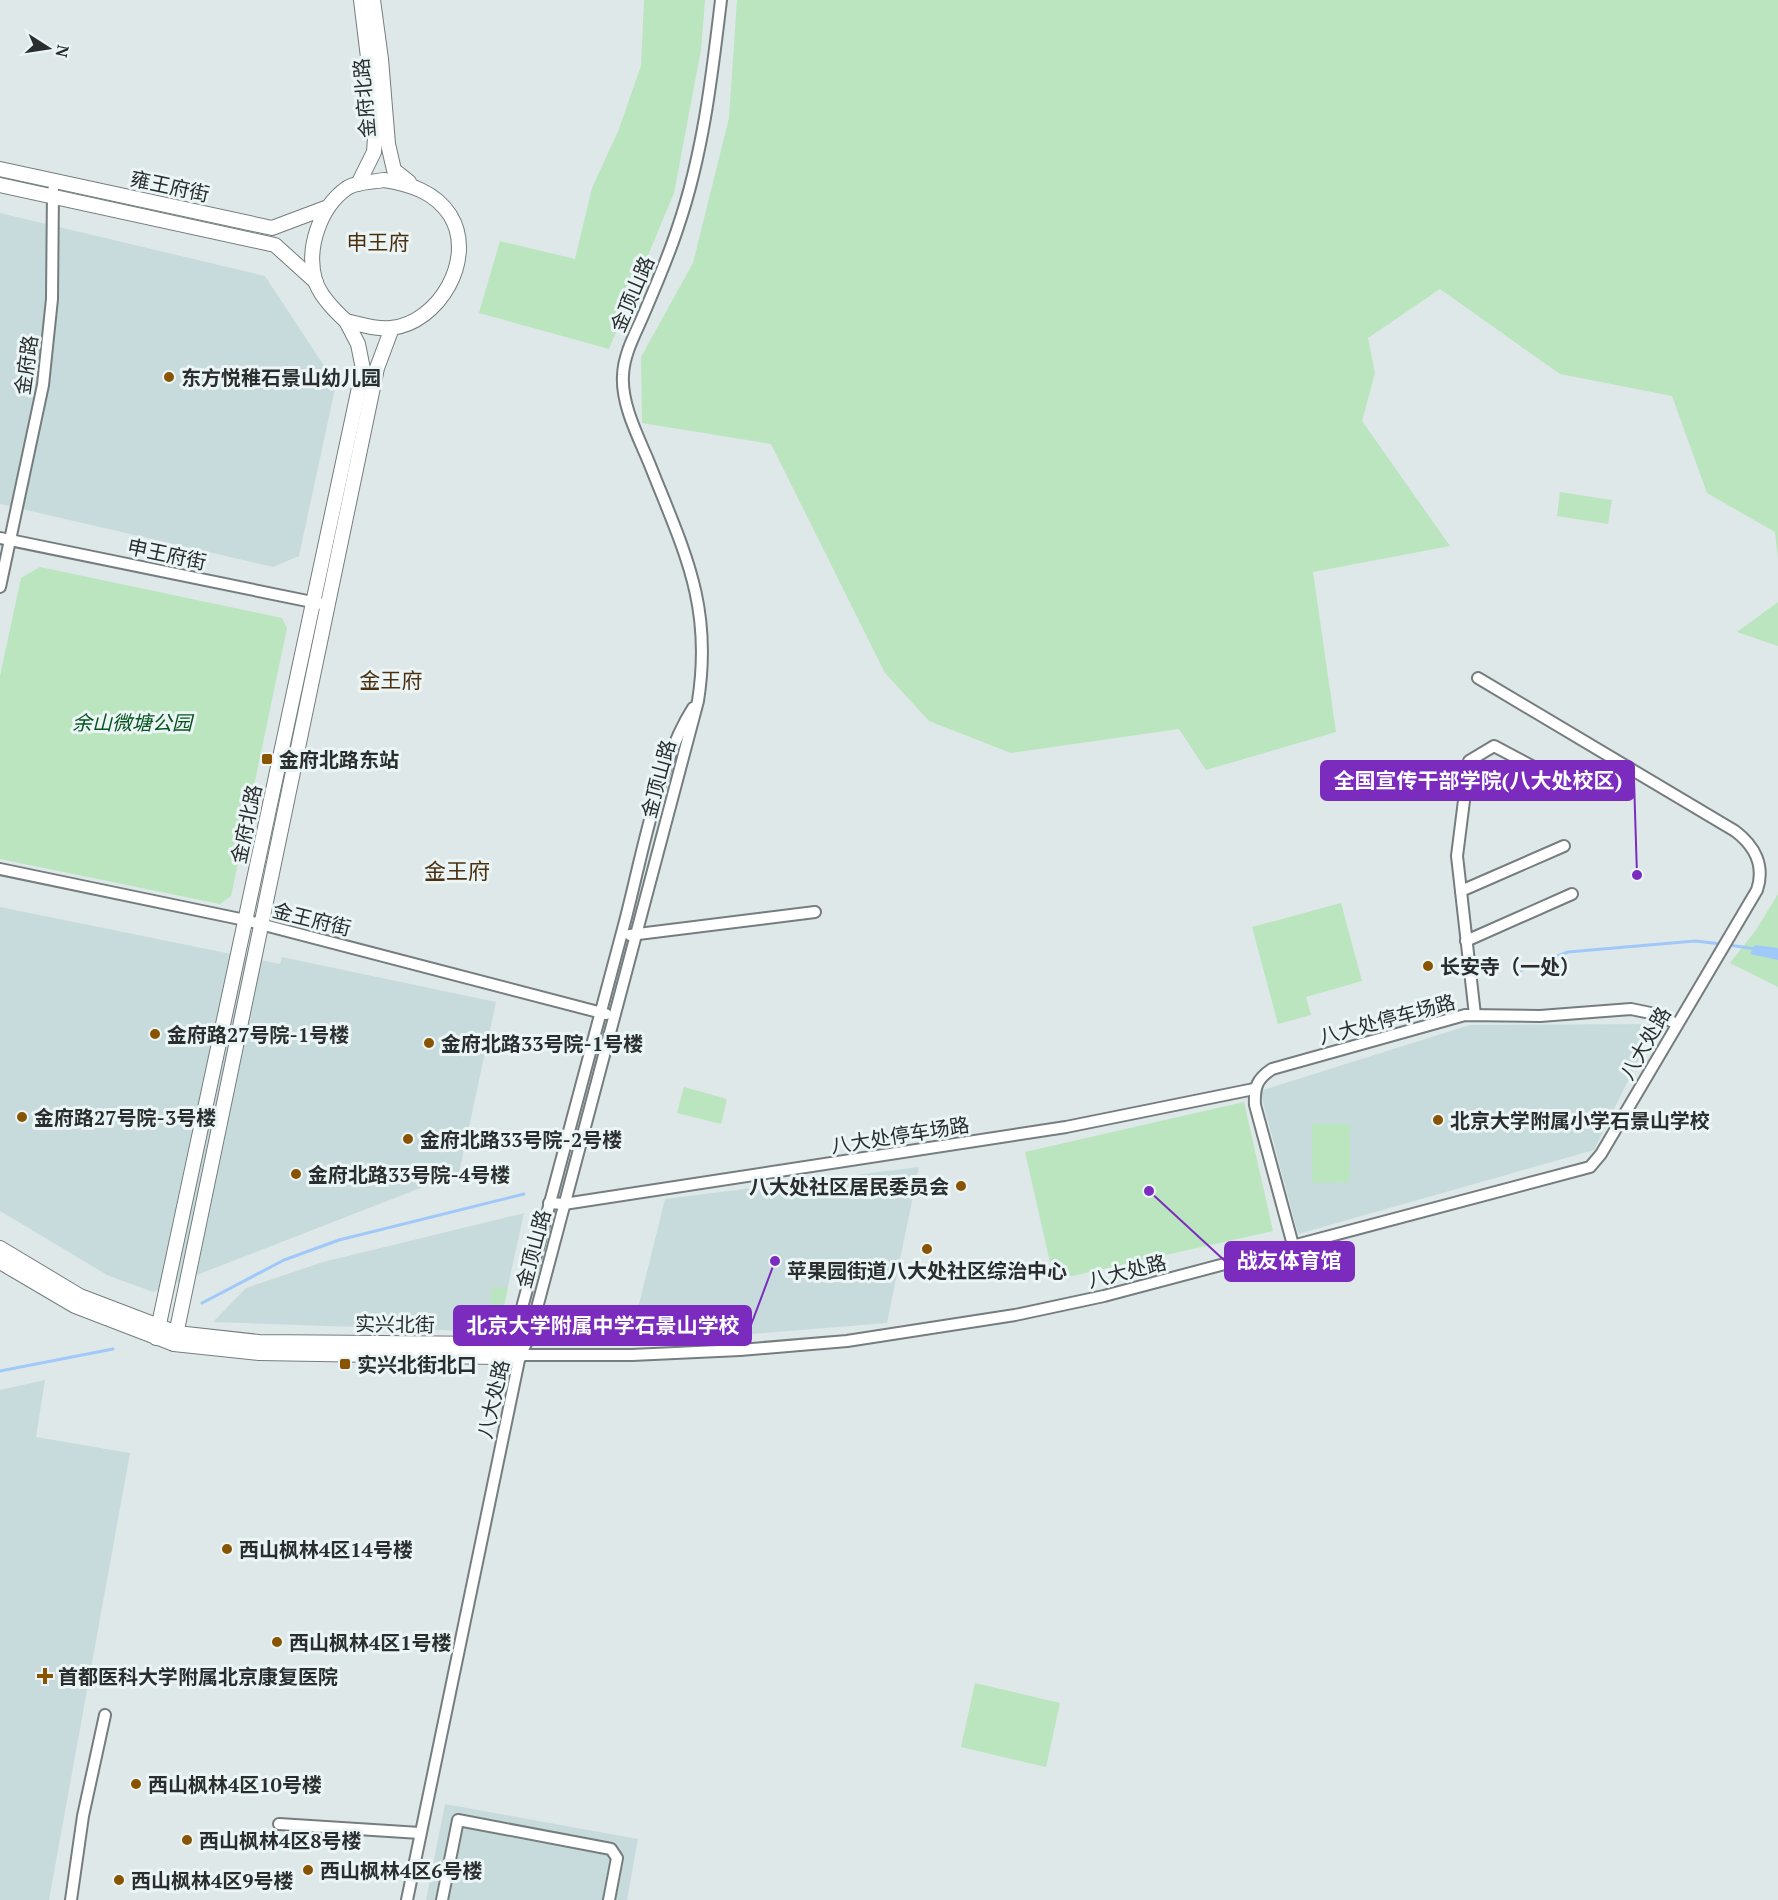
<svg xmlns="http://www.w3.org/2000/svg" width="1778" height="1900" viewBox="0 0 1778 1900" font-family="'PT Serif','Noto Sans SC',serif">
  <rect width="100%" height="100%" fill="#dee8e8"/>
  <g fill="#c8dbdc">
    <polygon points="0,213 265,276 336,384 299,556 273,567 0,504"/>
    <polygon points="0,907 280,964 282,957 496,1002 459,1173 153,1292 107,1275 0,1211"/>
    <polygon points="1656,1024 1594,1150 1298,1234 1260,1091 1470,1025"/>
    <polygon points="919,1167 887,1323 629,1344 665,1199"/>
    <polygon points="524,1213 498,1332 213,1322 246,1288 323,1262"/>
    <polygon points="45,1380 36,1437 130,1453 49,1900 0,1900 0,1390"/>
    <polygon points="445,1804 638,1839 627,1900 426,1900"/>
  </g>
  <g fill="#bae5be">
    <polygon points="644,0 705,0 701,50 674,193 609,349 479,313 500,241 575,259 592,188 619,129 641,66"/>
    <polygon points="737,0 1778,0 1778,559 1775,532 1707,493 1672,396 1560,374 1440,289 1368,338 1375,373 1362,421 1450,546 1313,572 1336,732 1206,770 1179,729 1011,753 929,721 885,673 771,444 642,423 641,357 693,263 729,118"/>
    <polygon points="1560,492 1612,500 1608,524 1557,516"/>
    <polygon points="40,567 282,618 287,628 231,896 220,904 0,859 0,676 21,578"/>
    <polygon points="1778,602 1778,646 1737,632"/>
    <polygon points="1778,894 1778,987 1730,963 1756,930"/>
    <polygon points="1341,903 1362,981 1306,997 1311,1015 1278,1024 1252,927"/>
    <polygon points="684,1087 727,1099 721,1124 677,1113"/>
    <polygon points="1244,1102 1273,1231 1054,1280 1025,1152"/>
    <polygon points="1312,1124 1350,1124 1350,1182 1312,1183"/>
    <polygon points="492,1287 508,1288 498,1332 488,1332"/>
    <polygon points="975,1683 1060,1703 1046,1767 961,1747"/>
  </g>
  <polygon fill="#a0c8f9" points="1755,945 1778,948 1778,960 1750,954"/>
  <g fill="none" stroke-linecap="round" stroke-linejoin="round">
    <g stroke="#a0c8f9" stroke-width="3">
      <polyline points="1729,945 1755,949"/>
      <polyline points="1517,972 1568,952 1695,941 1722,944"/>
      <polyline points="202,1303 284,1260 339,1240 524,1194"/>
      <polyline points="0,1371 113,1349"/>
    </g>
    <g stroke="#757d7e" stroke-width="14">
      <g id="minor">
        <polyline points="0,538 327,605"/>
        <polyline points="0,587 43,385 52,299 53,190"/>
        <polyline points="0,869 245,920 606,1014"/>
        <polyline points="1461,891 1564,846"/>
        <polyline points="630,935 815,912"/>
        <polyline points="1466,941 1572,894"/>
        <polyline points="1475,1015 1457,856 1469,761 1494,746 1564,783"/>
        <polyline points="549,1203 564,1204 1066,1127 1254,1089"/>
        <path d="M1293,1245L1255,1105C1254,1087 1257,1079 1272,1069L1465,1015L1540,1016L1631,1009L1660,1015L1676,1024"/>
        <path d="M520,1355H632L740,1350L847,1341L1015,1315L1104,1296L1590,1167L1601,1154L1757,890C1765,866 1755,846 1735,831L1478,678"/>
        <path d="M520,1355L515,1334C551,1197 588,1061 624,925C641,861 658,762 693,708"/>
        <polyline points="279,1824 420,1833"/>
        <polyline points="71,1900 83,1816 105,1715"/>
        <path d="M407,1900L520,1355L529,1338L698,701C713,605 684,551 650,465C639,438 621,405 623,375C624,352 637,331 645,311C657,283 669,255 678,227C703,154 712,76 721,0"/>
        <polyline points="442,1900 458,1820 611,1849 617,1858 609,1900"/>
      </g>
    </g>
    <g stroke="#757d7e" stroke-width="16">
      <g id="major">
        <polyline points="373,0 381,59 388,144 394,170 409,182"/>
        <polyline points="0,169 272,228 328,207"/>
        <path d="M384,180C410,184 435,192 450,215C477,258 439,323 391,328C376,330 360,324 346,321C335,311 319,294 315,280C306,248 320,207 347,188C356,182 373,182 384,180Z"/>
        <polyline points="358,184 374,152 376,123 361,0"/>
        <polyline points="0,185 275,245 316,282"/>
        <polyline points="0,1248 80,1296 177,1333 259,1342 498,1344 520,1355"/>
        <polyline points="0,1262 75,1306 174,1344 259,1353 497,1357 520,1355"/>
        <polyline points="156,1338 363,369 358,344 346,321"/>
        <polyline points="174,1344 377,368 392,328"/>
      </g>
    </g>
    <use href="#minor" stroke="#fff" stroke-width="10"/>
    <use href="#major" stroke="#fff" stroke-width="14"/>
  </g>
  <g fill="#895402" stroke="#ebf5f6" stroke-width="2">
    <circle cx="169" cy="377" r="6"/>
    <rect x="261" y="753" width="12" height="12" rx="3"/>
    <circle cx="1428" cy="966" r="6"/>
    <circle cx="155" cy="1034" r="6"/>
    <circle cx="429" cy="1043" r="6"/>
    <circle cx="22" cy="1117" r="6"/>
    <circle cx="1438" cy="1120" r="6"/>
    <circle cx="408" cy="1139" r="6"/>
    <circle cx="296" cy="1174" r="6"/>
    <circle cx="961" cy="1186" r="6"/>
    <circle cx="927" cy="1249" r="6"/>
    <rect x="339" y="1358" width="12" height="12" rx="3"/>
    <circle cx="227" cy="1549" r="6"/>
    <circle cx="277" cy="1642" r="6"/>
    <path d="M42 1667h6v6h6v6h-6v6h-6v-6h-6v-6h6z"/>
    <circle cx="136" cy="1784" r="6"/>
    <circle cx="187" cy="1840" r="6"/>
    <circle cx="308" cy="1870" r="6"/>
    <circle cx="119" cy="1880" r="6"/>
  </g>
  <g text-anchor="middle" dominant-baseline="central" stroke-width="6" stroke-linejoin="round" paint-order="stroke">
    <g font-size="20" fill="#2b2e2f" stroke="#ebf5f6">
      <text transform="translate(364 98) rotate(-95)">金府北路</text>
      <text transform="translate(170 186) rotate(12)">雍王府街</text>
      <text transform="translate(632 294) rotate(-67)">金顶山路</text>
      <text transform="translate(26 365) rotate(-82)">金府路</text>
      <text transform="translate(167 554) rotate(12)">申王府街</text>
      <text transform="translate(658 779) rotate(-75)">金顶山路</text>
      <text transform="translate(246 824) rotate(-78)">金府北路</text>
      <text transform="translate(312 919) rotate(14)">金王府街</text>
      <text transform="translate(1387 1019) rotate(-15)">八大处停车场路</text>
      <text transform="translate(1645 1043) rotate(-60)">八大处路</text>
      <text transform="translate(900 1135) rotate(-9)">八大处停车场路</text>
      <text transform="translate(533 1249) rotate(-75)">金顶山路</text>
      <text transform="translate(1127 1271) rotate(-14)">八大处路</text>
      <text transform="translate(395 1324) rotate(1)">实兴北街</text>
      <text transform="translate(493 1399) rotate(-77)">八大处路</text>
    </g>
    <g font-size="20" font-weight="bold" fill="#2b2e2f" stroke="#ebf5f6" text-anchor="start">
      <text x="181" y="377">东方悦稚石景山幼儿园</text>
      <text x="279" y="759">金府北路东站</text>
      <text x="1440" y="966">长安寺（一处）</text>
      <text x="167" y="1034">金府路27号院-1号楼</text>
      <text x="441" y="1043">金府北路33号院-1号楼</text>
      <text x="34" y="1117">金府路27号院-3号楼</text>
      <text x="1450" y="1120">北京大学附属小学石景山学校</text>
      <text x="420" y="1139">金府北路33号院-2号楼</text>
      <text x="308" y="1174">金府北路33号院-4号楼</text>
      <text x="949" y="1186" text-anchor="end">八大处社区居民委员会</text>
      <text x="927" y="1270" text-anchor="middle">苹果园街道八大处社区综治中心</text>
      <text x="357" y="1364">实兴北街北口</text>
      <text x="239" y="1549">西山枫林4区14号楼</text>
      <text x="289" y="1642">西山枫林4区1号楼</text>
      <text x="58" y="1676">首都医科大学附属北京康复医院</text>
      <text x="148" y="1784">西山枫林4区10号楼</text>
      <text x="199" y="1840">西山枫林4区8号楼</text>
      <text x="320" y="1870">西山枫林4区6号楼</text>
      <text x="131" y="1880">西山枫林4区9号楼</text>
    </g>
    <g font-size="20" font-style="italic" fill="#06541e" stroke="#ebf5f6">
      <text x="132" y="722">余山微塘公园</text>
    </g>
    <g font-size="21" fill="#4b3010" stroke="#ebf5f6">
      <text x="378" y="242">申王府</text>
      <text x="391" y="680">金王府</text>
    </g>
    <g font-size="22" fill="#4b3010" stroke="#ebf5f6">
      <text x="457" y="870">金王府</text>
    </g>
  </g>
  <path fill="none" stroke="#7b2cbf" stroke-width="2" d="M1637 875L1634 780M1149 1191L1225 1261M775 1261L751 1325"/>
  <g fill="#7b2cbf" stroke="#ebf5f6" stroke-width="2">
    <circle cx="1637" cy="875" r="6"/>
    <circle cx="1149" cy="1191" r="6"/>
    <circle cx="775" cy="1261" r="6"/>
  </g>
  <g fill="#7b2cbf" stroke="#7b2cbf" stroke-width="2">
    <rect x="1321" y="761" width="313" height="39" rx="6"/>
    <rect x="1225" y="1242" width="129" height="39" rx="6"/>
    <rect x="454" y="1306" width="297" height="39" rx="6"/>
  </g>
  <g font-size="21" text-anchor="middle" font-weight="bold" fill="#fff">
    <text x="1478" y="788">全国宣传干部学院(八大处校区)</text>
    <text x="1289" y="1268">战友体育馆</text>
    <text x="603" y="1333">北京大学附属中学石景山学校</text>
  </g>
  <g transform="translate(48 48) rotate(102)" stroke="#ebf5f6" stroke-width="4.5" paint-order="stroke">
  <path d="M0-4.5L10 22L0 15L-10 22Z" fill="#2b2e2f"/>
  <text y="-9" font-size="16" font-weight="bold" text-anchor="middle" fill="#2b2e2f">N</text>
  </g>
</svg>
